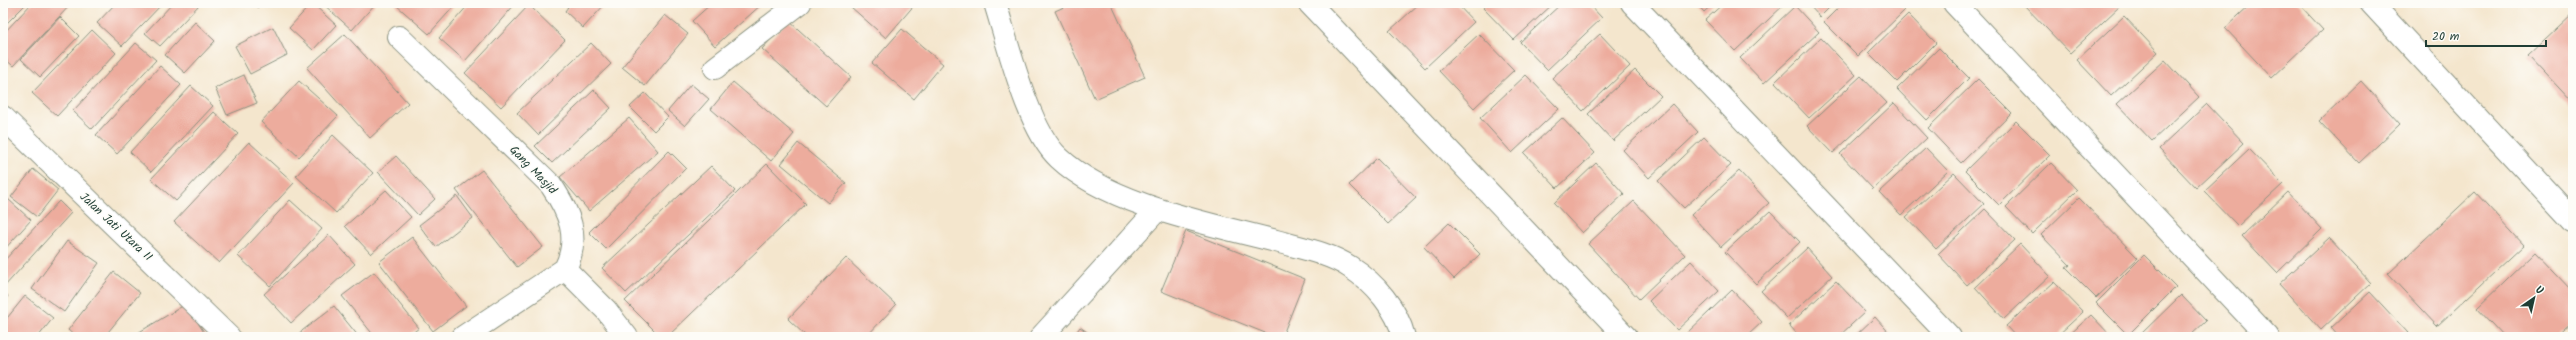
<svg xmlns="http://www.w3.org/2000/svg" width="2576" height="340" viewBox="0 0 2576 340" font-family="Kalam,sans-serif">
  <rect width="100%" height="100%" fill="#fdfcf7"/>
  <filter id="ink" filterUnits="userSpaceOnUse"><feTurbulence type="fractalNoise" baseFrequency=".025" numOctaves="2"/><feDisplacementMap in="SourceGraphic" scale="8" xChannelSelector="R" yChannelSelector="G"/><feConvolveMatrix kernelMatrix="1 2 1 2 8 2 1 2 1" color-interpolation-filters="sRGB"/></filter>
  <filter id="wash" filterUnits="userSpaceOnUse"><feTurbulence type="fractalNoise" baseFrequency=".012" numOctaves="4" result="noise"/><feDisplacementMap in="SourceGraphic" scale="16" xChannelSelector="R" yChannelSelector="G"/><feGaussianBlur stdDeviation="0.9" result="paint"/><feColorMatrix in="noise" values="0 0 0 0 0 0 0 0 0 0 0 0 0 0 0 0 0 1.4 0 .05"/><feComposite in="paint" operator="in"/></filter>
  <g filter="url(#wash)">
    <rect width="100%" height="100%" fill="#f4e6cd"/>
    <g id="blocks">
      <g fill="#edac9d">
        <polygon points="3,3 27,3 3,27"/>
        <polygon points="32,3 72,3 13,66 3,57 3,34"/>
        <polygon points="116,3 163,3 122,46 97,23"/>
        <polygon points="173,3 201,3 160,46 145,33"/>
        <polygon points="253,3 264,3 259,8"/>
        <polygon points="312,3 336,25 313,50 289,28"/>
        <polygon points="322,3 376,3 352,30"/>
        <polygon points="397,3 457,3 429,34 396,5"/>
        <polygon points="470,3 516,3 465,61 439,38"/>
        <polygon points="562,3 606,3 583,28 565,11 568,7"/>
        <polygon points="712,3 761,3 762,4 715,46 692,21"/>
        <polygon points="855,3 916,3 886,38 851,7"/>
        <polygon points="1073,3 1111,3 1145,77 1095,99 1055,11"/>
        <polygon points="1420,3 1456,3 1474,22 1425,68 1389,31"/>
        <polygon points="1489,3 1554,3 1514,40 1483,8"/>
        <polygon points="1562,3 1588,3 1602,18 1547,70 1520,42"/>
        <polygon points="1696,3 1714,3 1704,12"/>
        <polygon points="1724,3 1786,3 1735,51 1705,20"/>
        <polygon points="1807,3 1834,3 1820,17"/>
        <polygon points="1843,3 1898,3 1905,10 1858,56 1824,22"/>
        <polygon points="2022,3 2117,3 2120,6 2070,53"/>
        <polygon points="2252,3 2298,3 2323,30 2272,78 2225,28"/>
        <polygon points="529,5 565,40 501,107 465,73"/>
        <polygon points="1795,6 1819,32 1764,83 1740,58"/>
        <polygon points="1908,14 1936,43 1897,82 1868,53"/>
        <polygon points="2573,14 2573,104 2528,56"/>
        <polygon points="665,15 688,34 645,86 622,67"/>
        <polygon points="2124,16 2158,52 2111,96 2077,60"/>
        <polygon points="60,17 79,36 40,77 21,59"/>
        <polygon points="788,20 851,77 826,106 762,49"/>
        <polygon points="195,22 215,41 185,73 165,55"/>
        <polygon points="273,27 287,55 250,74 235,46"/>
        <polygon points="902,29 943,64 914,99 872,63"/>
        <polygon points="92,30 116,53 57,116 32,93"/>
        <polygon points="345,34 408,103 370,138 307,68"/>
        <polygon points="1479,34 1514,70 1474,108 1439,71"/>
        <polygon points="1600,34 1630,66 1583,111 1552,78"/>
        <polygon points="1821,38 1856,75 1809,118 1775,82"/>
        <polygon points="136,43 156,60 92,129 73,111"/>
        <polygon points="591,43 611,64 538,135 517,113"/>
        <polygon points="1939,48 1969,78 1927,120 1897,89"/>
        <polygon points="2165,60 2199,97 2152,141 2117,104"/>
        <polygon points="160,66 181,85 117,154 96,135"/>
        <polygon points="1635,70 1661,96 1613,141 1588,114"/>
        <polygon points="244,75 257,103 227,115 215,88"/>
        <polygon points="1526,75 1559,109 1512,153 1480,118"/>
        <polygon points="1861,76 1887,103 1833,153 1807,126"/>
        <polygon points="1978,79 2012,113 1961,163 1928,128"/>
        <polygon points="299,81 338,116 299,157 261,122"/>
        <polygon points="2361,81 2400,124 2359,163 2319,121"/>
        <polygon points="733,82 794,134 771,161 711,109"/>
        <polygon points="691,84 709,99 685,126 668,111"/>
        <polygon points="191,86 213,106 151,172 130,152"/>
        <polygon points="594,90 611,108 552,163 535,146"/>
        <polygon points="645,93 668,117 654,131 630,107"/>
        <polygon points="1894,103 1927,138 1873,189 1840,154"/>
        <polygon points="1672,104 1698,132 1649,178 1623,150"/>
        <polygon points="2207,104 2244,143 2196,188 2159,149"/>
        <polygon points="214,112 238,134 176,201 151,179"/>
        <polygon points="629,118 658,151 589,211 560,177"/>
        <polygon points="1562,118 1595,153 1557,188 1524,153"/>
        <polygon points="2016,121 2050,155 1999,205 1965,171"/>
        <polygon points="333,135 373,173 336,213 296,176"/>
        <polygon points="1704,137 1731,165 1684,208 1658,181"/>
        <polygon points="249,142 294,183 219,263 174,222"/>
        <polygon points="798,143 846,183 828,203 781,164"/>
        <polygon points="1926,148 1948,171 1901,215 1879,192"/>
        <polygon points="2249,149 2283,184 2238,226 2204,191"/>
        <polygon points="669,151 686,168 606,249 589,232"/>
        <polygon points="396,156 435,199 418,215 378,172"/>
        <polygon points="1377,158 1416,198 1388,224 1349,185"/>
        <polygon points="1596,163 1624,194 1582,233 1554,203"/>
        <polygon points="2051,163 2077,190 2032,234 2006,207"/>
        <polygon points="767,164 806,204 667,337 661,337 625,301"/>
        <polygon points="711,166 735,191 626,293 602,268"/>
        <polygon points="33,169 58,190 37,217 11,197"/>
        <polygon points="482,170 543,247 517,267 456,190"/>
        <polygon points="1739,171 1769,203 1721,247 1691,215"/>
        <polygon points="1954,173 1984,204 1936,249 1906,217"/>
        <polygon points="386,190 411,217 371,254 345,226"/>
        <polygon points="2288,192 2322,229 2277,273 2242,236"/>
        <polygon points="2475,192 2524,245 2437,326 2388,274"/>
        <polygon points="457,196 473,218 436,247 419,225"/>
        <polygon points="2079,198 2138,258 2096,298 2066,268 2070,265 2041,235"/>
        <polygon points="8,199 31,220 3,251 3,206"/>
        <polygon points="290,200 322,229 270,286 238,256"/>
        <polygon points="59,201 71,213 4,287 3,262"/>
        <polygon points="1634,201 1685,255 1639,299 1588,244"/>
        <polygon points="1985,209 2015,240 1967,285 1938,254"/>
        <polygon points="1770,211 1800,242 1756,284 1725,252"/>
        <polygon points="1449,223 1480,254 1454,279 1424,247"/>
        <polygon points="1186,231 1305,279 1282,337 1275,337 1161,291"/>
        <polygon points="329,235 355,264 291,323 264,294"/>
        <polygon points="412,237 466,306 433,331 379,262"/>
        <polygon points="2329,238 2371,283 2321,330 2279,284"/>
        <polygon points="67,241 99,263 64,312 32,289"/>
        <polygon points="2020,244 2050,276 2004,319 1975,287"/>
        <polygon points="1807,248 1832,276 1787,318 1761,291"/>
        <polygon points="2535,252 2573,292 2573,321 2555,337 2504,337 2477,308"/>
        <polygon points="2144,255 2176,287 2128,335 2096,303"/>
        <polygon points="846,258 896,305 866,337 807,337 788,319"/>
        <polygon points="1691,261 1719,291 1677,330 1649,301"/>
        <polygon points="114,272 140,293 104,337 76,337 68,330"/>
        <polygon points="374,272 419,328 407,337 375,337 342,296"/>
        <polygon points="1836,281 1865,312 1838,337 1800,337 1789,325"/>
        <polygon points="2054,282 2083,312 2056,337 2016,337 2006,326"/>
        <polygon points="1732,290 1762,322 1746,337 1691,337 1687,333"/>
        <polygon points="3,292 8,296 3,303"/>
        <polygon points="2370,292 2408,333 2403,337 2339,337 2331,328"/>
        <polygon points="2181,295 2206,321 2189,337 2138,337"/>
        <polygon points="25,296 53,318 38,337 5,337 3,335 3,323"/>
        <polygon points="186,304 207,337 131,337"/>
        <polygon points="334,306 359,337 301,337 298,334"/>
        <polygon points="2091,315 2112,337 2067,337"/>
        <polygon points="1875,317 1893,337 1854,337"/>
        <polygon points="1080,327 1094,337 1073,337"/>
      </g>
    </g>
  </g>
  <g filter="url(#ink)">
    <use href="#blocks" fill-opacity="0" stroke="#8a9280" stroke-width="1"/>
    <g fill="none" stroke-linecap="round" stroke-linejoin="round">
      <g stroke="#8a9280" stroke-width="24">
        <g id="street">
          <path d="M995,3C1008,44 1028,130 1059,158C1109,205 1211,224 1276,241C1301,248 1329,253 1350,267C1375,283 1397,309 1404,337"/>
          <polyline points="1309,3 1626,337"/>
          <polyline points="1632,3 1950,337"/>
          <polyline points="1954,3 2268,337"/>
          <polyline points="2371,3 2573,221"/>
          <path d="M399,37L551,185C569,212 581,237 565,269L463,337"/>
          <polyline points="715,68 800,3"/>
          <polyline points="3,117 229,337"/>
          <polyline points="565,269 606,310 627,337"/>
          <polyline points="1041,337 1157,210"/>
        </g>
      </g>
      <use href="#street" stroke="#fff" stroke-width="22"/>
    </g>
  </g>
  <g text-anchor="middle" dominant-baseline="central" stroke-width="3" stroke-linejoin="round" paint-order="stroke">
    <g font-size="12" fill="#1f3d34" stroke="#fdfcf7">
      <text transform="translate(533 170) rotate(46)">Gang Masjid</text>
      <text transform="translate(116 227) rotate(43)">Jalan Jati Utara II</text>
    </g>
  </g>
  <rect width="2576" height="340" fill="none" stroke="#fdfcf7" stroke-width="16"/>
  <g transform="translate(2534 298) rotate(34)" stroke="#fdfcf7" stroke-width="3" paint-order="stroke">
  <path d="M0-3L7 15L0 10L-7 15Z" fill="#1f3d34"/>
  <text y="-6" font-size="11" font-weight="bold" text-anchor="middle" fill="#1f3d34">U</text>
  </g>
  <path d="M2426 40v6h120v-6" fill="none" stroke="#1f3d34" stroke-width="2"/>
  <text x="2432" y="40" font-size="12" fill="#1f3d34" stroke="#fdfcf7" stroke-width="3" paint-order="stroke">20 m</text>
</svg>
